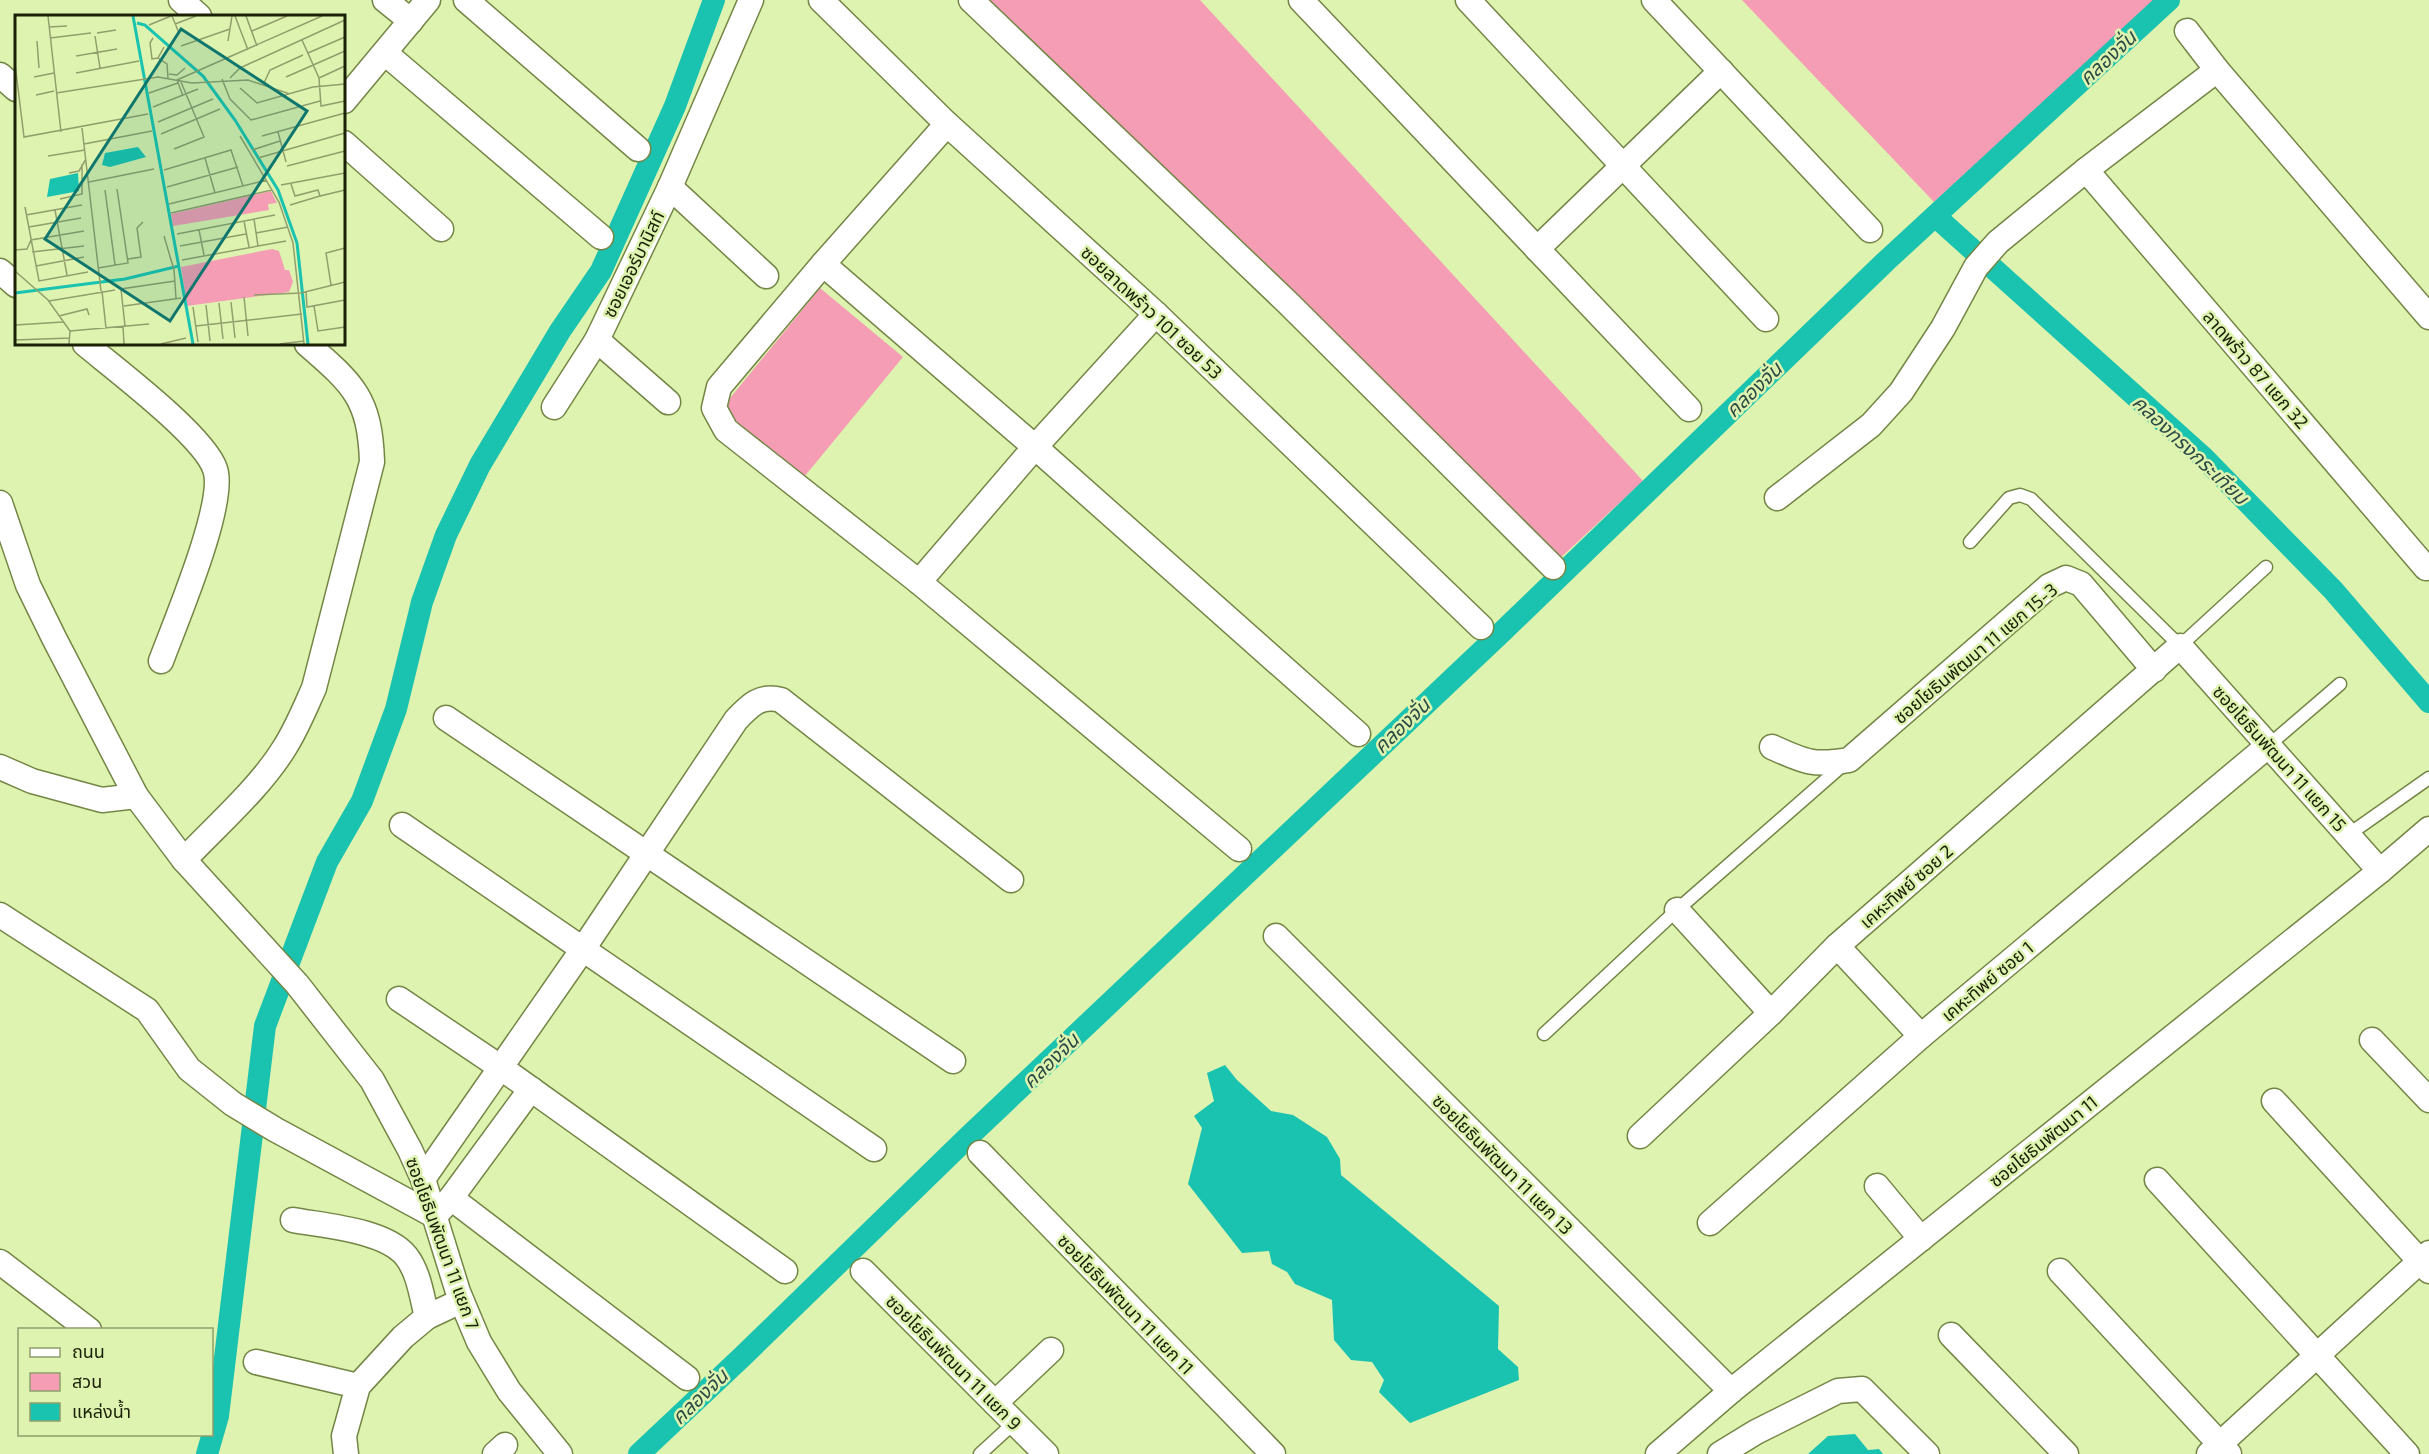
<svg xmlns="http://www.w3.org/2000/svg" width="2429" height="1454" viewBox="0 0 2429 1454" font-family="'Exo 2','Noto Sans Thai',sans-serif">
  <rect width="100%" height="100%" fill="#def3af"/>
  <g fill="#f49db4">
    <polygon points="979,0 1200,0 1643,481 1556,562"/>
    <polygon points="1742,0 2154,0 1934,202"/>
    <polygon points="820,288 903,357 804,477 721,409"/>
  </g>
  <g fill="#19c3b0">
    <polygon points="1225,1065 1237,1080 1271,1111 1293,1115 1327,1137 1340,1159 1341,1175 1499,1306 1498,1349 1518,1367 1519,1380 1410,1423 1379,1392 1384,1380 1372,1362 1351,1360 1334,1340 1332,1300 1295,1284 1287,1272 1272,1264 1269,1251 1242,1253 1188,1184 1202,1128 1194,1116 1214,1101 1207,1073"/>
    <polygon points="1855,1434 1868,1450 1879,1449 1883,1454 1808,1454 1828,1436"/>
  </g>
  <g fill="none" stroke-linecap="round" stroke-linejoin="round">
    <g stroke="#19c3b0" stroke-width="22">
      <polyline points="1935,216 2204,458 2333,590 2429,702"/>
      <polyline points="207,1454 218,1416 265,1026 327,862 362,801 396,709 422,602 446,535 480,465 560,331 601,271 675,106 714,0"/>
      <polyline points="639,1454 743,1356 967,1138 1504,630 1885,262 2169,0"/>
    </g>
    <g stroke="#748646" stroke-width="15">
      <g id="service">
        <polyline points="1970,542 2009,498 2020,495 2031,499 2180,646 2266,567"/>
        <polyline points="2269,745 2340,684"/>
        <polyline points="2348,835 2429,778"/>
        <polyline points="1544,1034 1677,910 1844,764"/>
        <polyline points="980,1454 1015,1422"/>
      </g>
    </g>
    <g stroke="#748646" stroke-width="27">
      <g id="minor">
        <polyline points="181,0 199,16"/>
        <polyline points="385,0 411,21"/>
        <polyline points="466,0 638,149"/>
        <polyline points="821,0 947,124 1156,314 1481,627"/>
        <polyline points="971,0 1288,303 1553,567"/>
        <polyline points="1301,0 1689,409"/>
        <polyline points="1468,0 1766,319"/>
        <polyline points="1654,0 1870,230"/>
        <polyline points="2187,31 2217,70 2429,317"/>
        <polyline points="385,53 601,237"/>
        <polyline points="0,75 16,89"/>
        <polyline points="344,101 428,0"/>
        <polyline points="947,124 823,264 719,387 714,408 726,430 919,582 1239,849"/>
        <polyline points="344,143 441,229"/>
        <polyline points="2086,170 2426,568 2429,566"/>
        <polyline points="670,187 766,276"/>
        <polyline points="1537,249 1721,71"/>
        <polyline points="823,264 1035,447 1358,734"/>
        <polyline points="0,271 16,285"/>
        <polyline points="597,340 668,402"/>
        <path d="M85,344C115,369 204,436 215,469C227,502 175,623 161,661"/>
        <polyline points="554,407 597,340 670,187 751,0"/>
        <polyline points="1777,498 1871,425 1901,392 1943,328 1976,267 1998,242 2086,170 2217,70"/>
        <polyline points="0,503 28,585 54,638 136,796 184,860 297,984 372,1080 410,1150 423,1179 458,1292 479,1342 509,1391 560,1454"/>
        <polyline points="919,582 1035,447 1156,314"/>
        <polyline points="446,718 953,1061"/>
        <path d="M1772,747C1805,762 1813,766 1849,760L2049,586L2066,578L2081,584L2154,670"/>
        <polyline points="0,767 32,781 102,800 136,796"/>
        <polyline points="402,825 874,1149"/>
        <path d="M184,860C217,825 260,788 285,747C297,728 305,708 314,688L372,462C370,398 353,384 307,344"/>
        <polyline points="1677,910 1771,1013"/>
        <polyline points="0,915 147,1010 189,1069 233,1104 276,1130 435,1216 451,1198 531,1089"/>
        <polyline points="1276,936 1731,1391"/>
        <polyline points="1837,946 1921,1036"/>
        <polyline points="399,999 500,1067 785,1271"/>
        <polyline points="2372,1040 2429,1100"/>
        <polyline points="2274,1101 2429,1271"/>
        <polyline points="1640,1136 1771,1013 1837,946 2180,646 2380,871"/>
        <polyline points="980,1153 1273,1454"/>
        <path d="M423,1179L583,949L736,720C749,706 760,694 781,700L1011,880"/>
        <polyline points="2157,1180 2407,1454"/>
        <polyline points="1877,1186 1921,1239"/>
        <polyline points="451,1198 687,1378"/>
        <path d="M293,1220C325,1226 385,1230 406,1256C419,1272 422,1298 427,1317"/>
        <polyline points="1710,1223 1921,1036 2269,745"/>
        <polyline points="0,1262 89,1330"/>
        <polyline points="863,1271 1046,1454"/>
        <polyline points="2060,1271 2229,1454"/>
        <polyline points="1951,1335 2066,1454"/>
        <polyline points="256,1362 358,1386"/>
        <polyline points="995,1403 1051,1350"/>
        <polyline points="346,1454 344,1436 358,1386 403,1337 427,1317 461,1301"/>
        <polyline points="495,1454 505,1445"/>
        <polyline points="1658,1454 1731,1391 2380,871 2429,829"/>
        <polyline points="1720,1454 1756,1432 1838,1391 1862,1389 1927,1454"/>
        <polyline points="2209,1454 2429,1253"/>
      </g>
    </g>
    <use href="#service" stroke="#fff" stroke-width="12"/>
    <use href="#minor" stroke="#fff" stroke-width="24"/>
  </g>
  <g text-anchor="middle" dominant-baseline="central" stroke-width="5" stroke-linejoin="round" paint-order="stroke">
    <g font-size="18" fill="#1a2107" stroke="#def3af">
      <text transform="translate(633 264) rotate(-64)">ซอยเออร์บานิสท์</text>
      <text transform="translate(1152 312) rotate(43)">ซอยลาดพร้าว 101 ซอย 53</text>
      <text transform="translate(2256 369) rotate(49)">ลาดพร้าว 87 แยก 32</text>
      <text transform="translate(1975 653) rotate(-40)">ซอยโยธินพัฒนา 11 แยก 15-3</text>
      <text transform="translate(2280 758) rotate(48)">ซอยโยธินพัฒนา 11 แยก 15</text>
      <text transform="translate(1906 886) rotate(-41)">เคหะทิพย์ ซอย 2</text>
      <text transform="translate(1987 981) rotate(-40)">เคหะทิพย์ ซอย 1</text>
      <text transform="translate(2043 1141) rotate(-39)">ซอยโยธินพัฒนา 11</text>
      <text transform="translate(1503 1164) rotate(45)">ซอยโยธินพัฒนา 11 แยก 13</text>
      <text transform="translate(443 1243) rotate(70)">ซอยโยธินพัฒนา 11 แยก 7</text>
      <text transform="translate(1126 1304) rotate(46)">ซอยโยธินพัฒนา 11 แยก 11</text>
      <text transform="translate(954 1362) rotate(45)">ซอยโยธินพัฒนา 11 แยก 9</text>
    </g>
    <g font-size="20" font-style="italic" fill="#2c4b46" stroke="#def3af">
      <text transform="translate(2107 57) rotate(-43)">คลองจั่น</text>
      <text transform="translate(1753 389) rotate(-44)">คลองจั่น</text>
      <text transform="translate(2191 449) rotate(43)">คลองทรงกระเทียม</text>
      <text transform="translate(1401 725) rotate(-44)">คลองจั่น</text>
      <text transform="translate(1050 1060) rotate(-44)">คลองจั่น</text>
      <text transform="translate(699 1396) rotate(-44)">คลองจั่น</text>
    </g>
  </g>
  <g transform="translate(15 15)">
    <rect width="330" height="330" fill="#def3af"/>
    <path d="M256,176L262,188L253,189L254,195L158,211L156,199ZM257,234L264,236L270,255H274L278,267L274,277L172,291L166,252Z" fill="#f49db4"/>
    <path d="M123,132L131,142L95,152L87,150L90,138ZM63,158L64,176L32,182L35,164Z" fill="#19c3b0"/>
    <path fill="none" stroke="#19c3b0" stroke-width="3" d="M118,1L178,329M122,8L130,10L188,61L220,105L263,175L282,228L293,329M0,278L110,264L164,251"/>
    <path fill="none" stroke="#909f6c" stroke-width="1.5" d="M33,1L46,117M157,1L164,18M220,1L233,35M231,1L242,31M160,9L181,1M134,10L156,1M34,12L52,11M237,16L272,1M82,18L101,15M80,21L85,53M35,23L76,18M138,23L135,28L137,44L143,43M287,25L304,63L306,91L330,86M22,26L24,53M213,26L217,1M166,31L215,14M149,32L143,43L152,49L153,63M293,38L330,22M61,41L102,34M0,49L9,122L133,99M61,58L124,46M154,59L162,60L170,53M19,62L39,58M271,62L330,36M215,63L225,53L330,5M304,63L330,51M207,64L215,84L236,105L305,86M249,68L255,55L288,40M225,73L242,88L298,72L330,69M41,78L143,62L177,68L233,65L275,79M134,78L163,68M21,80L39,76M168,81L162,65L307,1M138,92L183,74M143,107L198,84M67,113L86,276M263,117L271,147M146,119L205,94M225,121L264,187L278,228L289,329M247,121L330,98M69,129L137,116M159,134L189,122L166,67M237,135L265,126M33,141L70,135M190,143L200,178M243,143L330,118M272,151L330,136M149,155L216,135L228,171M54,158L64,156L71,144M74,167L139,154M276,169L280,181L303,175L305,181L330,175M266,170L330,158M152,172L223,152M90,175L100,250M45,184L67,179V149M154,189L252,165M275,190L305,181M10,192L24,266L73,257M40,195L52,260M156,198L257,175M11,200L67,190M239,204L243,231M229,206L234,232M14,212L66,203M184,215L189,240M241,218L273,212M162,219L260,200M149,221L159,255L161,283M165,231L231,219M0,235L12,234L16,225L69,216M17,237L69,231M113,244L126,242L122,213L128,207M167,245L271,226M21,251L69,242M83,253L113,248L102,174M0,256L33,285L55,316L54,329M316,270L311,238L330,233M87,276L91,313M291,276L292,292L330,285M239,280L286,278L330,267M229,282L233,321M34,286L100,275M216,287L220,323M204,288L208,324M191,290L195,326M109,291L166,283M299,291L303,316L330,312M178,292L183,327M44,301L72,294L74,300M0,310L48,307M108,311L109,329M110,311L106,274L160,266M181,311L287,299M55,316L134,309M0,325L55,323M146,329L171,323M265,329L289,326"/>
    <path fill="#0f766e" fill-opacity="0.15" stroke="#0f766e" stroke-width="3" d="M166,14L292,96L155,306L30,224Z"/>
    <rect width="330" height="330" fill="none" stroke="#1a2107" stroke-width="3"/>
  </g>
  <rect x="18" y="1328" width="195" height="108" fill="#def3af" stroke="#909f6c" stroke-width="1.5"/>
  <rect x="30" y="1348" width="30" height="9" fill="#ffffff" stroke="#909f6c" stroke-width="1.5"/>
  <text x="72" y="1358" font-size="18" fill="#1a2107">ถนน</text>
  <rect x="30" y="1373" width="30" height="18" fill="#f49db4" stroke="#909f6c" stroke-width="1.5"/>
  <text x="72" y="1388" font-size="18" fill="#1a2107">สวน</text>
  <rect x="30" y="1403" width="30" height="18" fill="#19c3b0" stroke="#909f6c" stroke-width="1.5"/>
  <text x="72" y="1418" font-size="18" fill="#1a2107">แหล่งน้ำ</text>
</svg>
